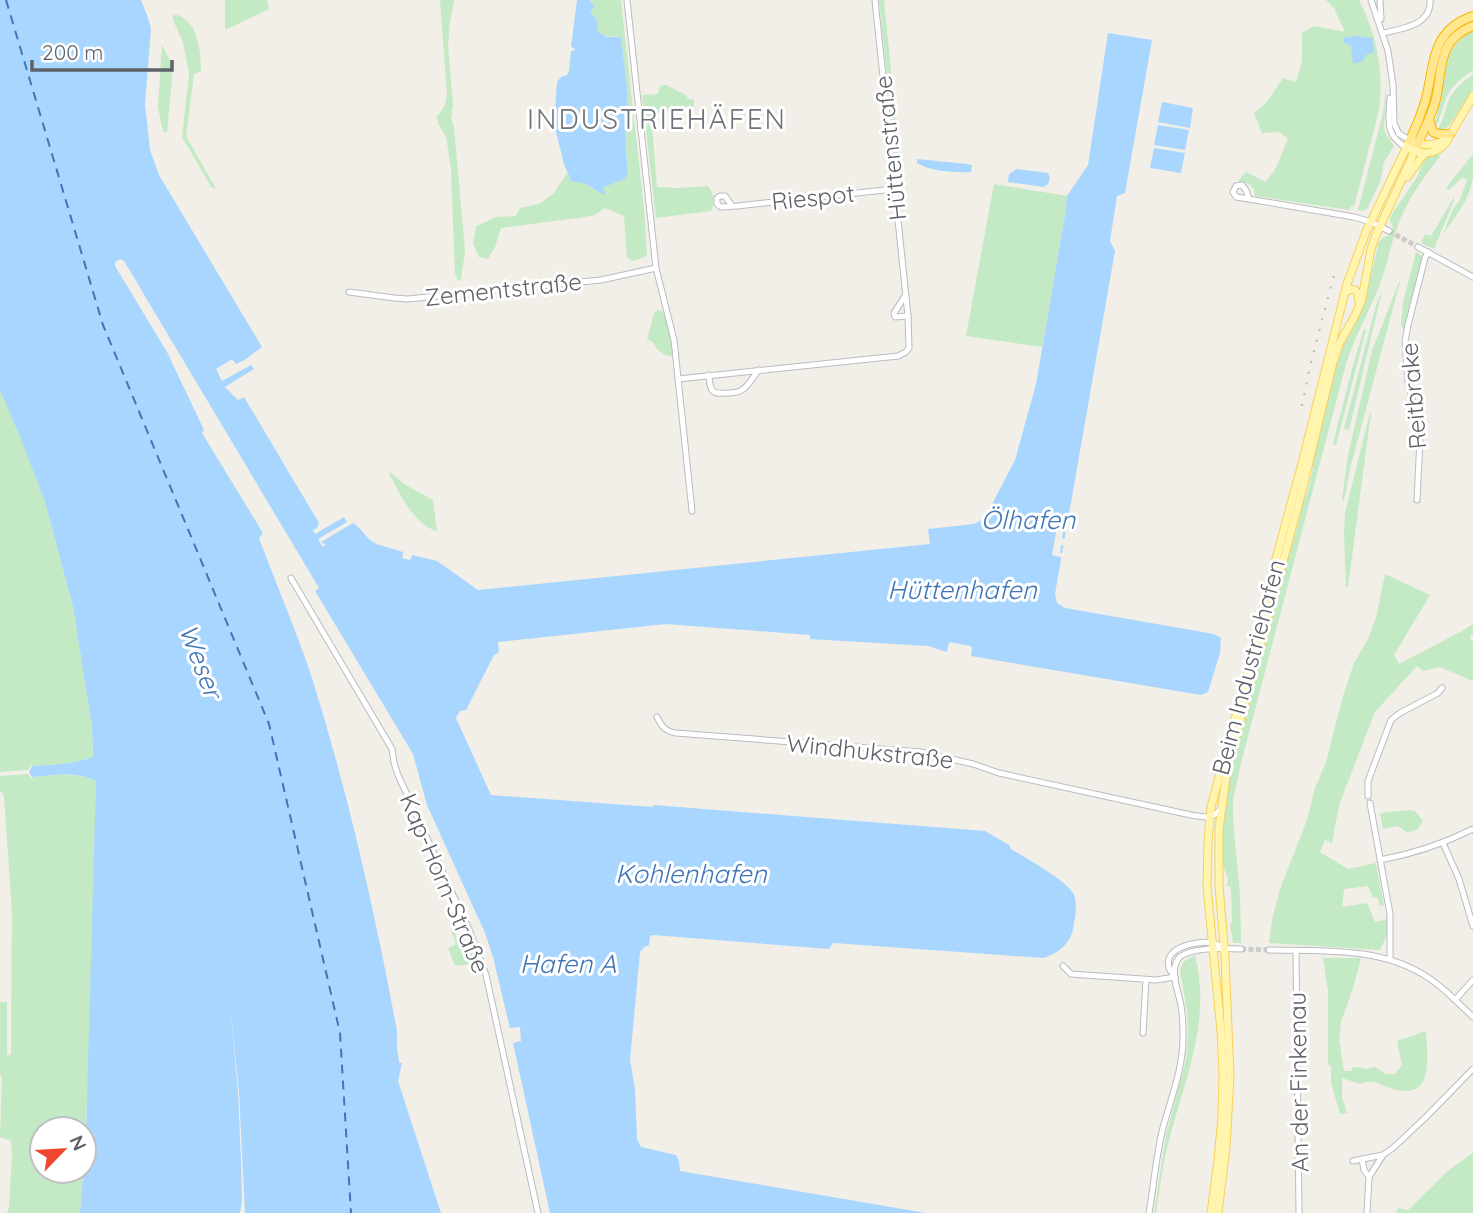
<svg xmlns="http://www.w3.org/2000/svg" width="1473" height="1213" viewBox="0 0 1473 1213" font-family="Quicksand,sans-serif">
  <rect width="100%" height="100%" fill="#f1efe7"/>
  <g fill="#c3e9c5">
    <polygon points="225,0 267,0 269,9 225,30"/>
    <polygon points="440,0 454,0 450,22 448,45 453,105 451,119 454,127 465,251 461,279 458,281 455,273 451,169 446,136 438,124 437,117 445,105 447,94"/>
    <path d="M589,0H621L644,209L647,256L633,261L627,257L624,216L605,208L595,215L585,217L501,228L495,247L488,259L479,257L473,244L476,226L496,217L516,216L520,208L539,204L554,193L567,173L571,181L586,184L604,195L601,188L628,174L625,139L628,96L621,37C596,36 599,36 590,13L595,6Z"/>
    <polygon points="879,0 884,0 900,162 896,161"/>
    <path d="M1326,0H1359C1377,35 1384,71 1379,110L1354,207L1351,206L1350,210L1255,196L1254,189L1249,184L1238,181L1246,172L1266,182L1276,168L1288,139L1280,132L1262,133L1254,113L1267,102L1283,78L1296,82L1302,62V33L1314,26L1345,32L1334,8Z"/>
    <path d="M173,14C198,18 201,51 201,71L194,74L186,136L216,189L212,188L182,137L189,74L183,42L173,20Z"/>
    <path d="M1473,31V70C1464,77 1453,84 1448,94C1442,105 1442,117 1435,127C1435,118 1439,109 1441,100C1447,72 1443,46 1473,31Z"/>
    <polygon points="162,45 173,66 167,133 163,131 158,107"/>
    <path d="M1473,74V89L1449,126L1441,131L1437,130C1443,121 1444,114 1447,104C1452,90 1462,83 1473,74Z"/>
    <polygon points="1387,78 1384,127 1386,134 1394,146 1384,162 1380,182 1367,209 1364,211 1358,210 1383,113"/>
    <path d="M666,85L686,95L688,99L694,100V107L668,113L651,115L657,187L677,188L708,186C714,193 715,203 711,211L656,218L642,95L658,94L660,86Z"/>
    <path d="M1438,154L1440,156C1427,174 1413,191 1404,211C1391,237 1388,267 1376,294C1366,317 1354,339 1346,364L1240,767L1233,801V821L1240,895L1241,943H1233L1230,925L1232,921L1231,887L1227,886L1228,878L1221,862V838L1227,787L1288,551L1295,536L1304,499L1306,498L1313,468L1311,466L1335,366L1340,350L1360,311L1370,279L1379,241H1380L1383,237L1388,236L1393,226L1390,221V217L1417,177L1425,158Z"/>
    <path d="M1473,154C1473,162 1473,170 1473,178C1470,199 1455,217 1443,234L1453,209L1460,200L1467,180L1462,177L1449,190L1446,188Z"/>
    <polygon points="994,184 1067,196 1066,209 1042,347 966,336"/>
    <polygon points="1454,197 1454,200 1434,249 1421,243 1425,234 1431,236"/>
    <polygon points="1416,252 1424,257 1404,330 1401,326 1403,303"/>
    <polygon points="1399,282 1400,282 1351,465 1344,500 1342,500 1348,455 1372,351"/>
    <polygon points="1380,295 1381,295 1349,430 1344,429 1375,309"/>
    <path d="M658,310L662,311L668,321L673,356C663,356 657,350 652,341L647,340L654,313Z"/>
    <polygon points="1364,329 1366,330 1336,445 1333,444 1353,365"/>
    <path d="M0,388L22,438L45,502L73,607L92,727L93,755V757C73,764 53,765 32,766V763L28,770L0,772Z"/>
    <polygon points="1370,413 1371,413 1348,587 1346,587 1344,533 1345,513"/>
    <path d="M390,472L404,484L433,500L437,531C413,524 400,493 389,474Z"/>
    <polygon points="1385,574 1430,595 1394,655 1399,664 1462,631 1473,624 1473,634 1470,636 1471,640 1473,641 1473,681 1440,667 1423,671 1417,666 1375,712 1339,805 1332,843 1325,840 1320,852 1348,869 1376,863 1384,905 1380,906 1377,897 1373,898 1368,886 1344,889 1342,907 1367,903 1375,922 1387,919 1387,935 1380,950 1269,943 1272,920 1280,889 1307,820 1315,788 1326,762 1343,696 1354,663 1368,639 1376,618"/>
    <path d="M28,774L33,781L32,777C54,775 75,772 96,781L89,1059L84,1164V1129H42V1171H83L80,1213H7L9,1207L12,1154L11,1141L0,1137L2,1076L0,1075V1002H7V1056L11,1054L12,912L4,796L0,790V776Z"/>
    <polygon points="1411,810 1415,811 1423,821 1418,829 1408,833 1398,826 1383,829 1380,813"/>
    <path d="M456,927C453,945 462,942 474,949L476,953L472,955L473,964L455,966L448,948L456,944L451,930Z"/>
    <path d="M1195,955C1212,1021 1184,1081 1168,1144C1162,1166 1160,1190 1156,1213H1154L1166,1135L1186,1060L1188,1032L1187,1012L1180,970L1183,962Z"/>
    <path d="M1323,958H1361L1353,988L1341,1022L1339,1039L1344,1071H1351L1352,1068L1358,1067L1365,1069L1375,1067L1386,1074H1395L1402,1065L1397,1041L1426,1031C1427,1057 1435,1101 1393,1089C1381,1086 1373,1078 1360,1084L1342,1078V1097L1347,1113L1340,1114L1331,1083V1067L1328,1064V991Z"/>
    <polygon points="1473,1153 1473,1213 1396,1213 1398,1208 1408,1210 1449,1170"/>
  </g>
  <g fill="#a9d6ff">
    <path d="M0,0H141L148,18L151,29L145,104L150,150L159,175L262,347L243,361L236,364L232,359L216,369L222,381L251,365L254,369L225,387L238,400L244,397L319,523L317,528L313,530L315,534L344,517L347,522L318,539L322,546L326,545L321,542L353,523C362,528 366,539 375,543C380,546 396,549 403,552L402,558L410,560L412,555L437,561L478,590L930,544L928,529L974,524L980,521L988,512L1015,460L1036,384L1066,209L1067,196L1088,165L1108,33L1152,40L1125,193L1117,196L1110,241L1115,251L1055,594L1057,603L1065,608L1214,634L1221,638L1220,653L1208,692L1201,695L971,656L972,648L971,646L949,642L947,652L928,646L810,639V635L666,624L498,642L499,652L494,655L466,710L460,711L456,718L491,795L653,807L654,805L985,831L1009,845L1011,849C1025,858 1068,881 1074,895C1077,903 1076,914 1074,923C1072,942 1062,951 1044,958L833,943L829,949L653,935L650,936L649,945L644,947L640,952L630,1060L635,1089L637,1139L641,1147L676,1155L679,1161L680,1171L926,1213H550L513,1043L521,1041L520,1027L510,1028L493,957L485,933L427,805L413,754L315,591L319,588L124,261L120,259L115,262V266L167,352L204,430L202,433L263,533L259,538C276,584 296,630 312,678C348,793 375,912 397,1031V1048L399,1062L402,1063L398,1081L441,1213H245L239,1092L230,1004L238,1092L241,1160L242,1199L240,1213H80L86,1135L96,781C75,771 54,775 32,777L29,772L32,766C53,765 73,764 93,757V754L92,727L73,607L45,502L21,439L0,390Z"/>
    <polygon points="577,0 589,0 595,6 590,13 597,20 598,32 607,37 621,37 628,96 625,139 628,174 624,179 602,188 605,192 604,195 586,184 571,181 564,164 554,124 557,82 561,77 567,75 569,71 571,51 575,50 574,48 571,47"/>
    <polygon points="1355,36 1372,38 1374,51 1372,53 1366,55 1363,61 1353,64 1351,46 1344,43 1343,38"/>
    <polygon points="1162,102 1193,108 1190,128 1158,122"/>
    <polygon points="1158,125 1189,130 1185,150 1154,145"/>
    <polygon points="1154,148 1185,153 1181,173 1150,168"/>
    <path d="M917,159L967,164L972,165L971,172C956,173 929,171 917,163Z"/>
    <polygon points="1017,169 1048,173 1050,178 1048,184 1044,187 1008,182 1009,174"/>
  </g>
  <polygon fill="#f1efe7" points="1058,522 1070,524 1069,527 1064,527 1062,538 1068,539 1067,546 1061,545 1060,553 1065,554 1064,558 1052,555"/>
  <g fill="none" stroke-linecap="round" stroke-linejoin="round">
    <polyline stroke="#4075b7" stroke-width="2" stroke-dasharray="9 7" stroke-linecap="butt" points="6,0 103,325 269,724 340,1033 351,1213"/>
    <g stroke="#ccccc7" stroke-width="5" stroke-dasharray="5 2.5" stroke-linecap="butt">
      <polyline points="1389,231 1418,247"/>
      <polyline points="1241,949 1269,950"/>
    </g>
    <g stroke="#b9bcc1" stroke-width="7">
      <g id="minor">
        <polyline points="627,0 656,268 674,340 692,511"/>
        <polyline points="1371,0 1388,51 1393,85 1394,123 1399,134 1410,140"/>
        <polyline points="1380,0 1381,19"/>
        <path d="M1383,33C1402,29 1432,25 1430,0"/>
        <path d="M1390,98C1389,120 1384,135 1407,148"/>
        <polyline points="1249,199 1246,190 1242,185 1236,186 1233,192 1236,197 1249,199 1354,217 1371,222 1389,231"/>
        <polyline points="732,206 725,196 720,196 717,198 717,204 721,207 737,206 894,189"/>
        <polyline points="1418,247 1473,277"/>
        <polyline points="349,292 394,298 408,299 601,280 656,268"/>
        <polyline points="905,296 894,313 895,317 908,316"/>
        <path d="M709,375C710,393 712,394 729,393C730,393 739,392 740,391C748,388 753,376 759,370"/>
        <polyline points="678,379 898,356 906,352 909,348 908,316 875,0"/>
        <polyline points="1417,500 1420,439 1418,423 1408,382 1405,341 1408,325 1425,258 1428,252"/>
        <polyline points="291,578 392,749 394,763 398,775 470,932 486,975 538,1213"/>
        <path d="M657,717C662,727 665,731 676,733L921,752L973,764L999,773L1191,815C1205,817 1212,821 1221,808"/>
        <polyline points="1368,796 1368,781 1391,720 1400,713 1438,693 1442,688"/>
        <polyline points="1370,803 1390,914 1390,959"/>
        <polyline points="1443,843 1459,879 1473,926"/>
        <path d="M1380,860C1413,854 1443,844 1473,829"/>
        <path d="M1269,950C1326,951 1390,946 1437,984C1450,994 1461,1006 1473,1017"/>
        <polyline points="1296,951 1299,1213"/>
        <polyline points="1063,966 1071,974 1156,980 1175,977"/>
        <path d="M1175,977C1173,973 1169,971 1169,967C1163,947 1199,940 1212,943C1216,943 1219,946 1223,947"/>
        <polyline points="1455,1000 1473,980"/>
        <polyline points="1143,1033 1146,980"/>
        <polyline points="1362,1159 1364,1170 1369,1177"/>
        <polyline points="1353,1161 1383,1155"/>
        <path d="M1149,1213C1154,1185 1156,1155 1163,1128C1171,1098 1183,1069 1183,1038C1183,1027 1183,1017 1181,1006C1179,992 1169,972 1178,959C1187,947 1227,948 1241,949"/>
        <polyline points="1367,1213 1369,1177 1383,1155 1393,1148 1426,1117 1473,1069"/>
      </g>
    </g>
    <g stroke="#f7d15a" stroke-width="9">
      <g id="major">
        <path d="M1410,149C1424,155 1434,155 1445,144L1473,96"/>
        <polyline points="1407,177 1424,154"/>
        <polyline points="1344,293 1351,289 1355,290 1358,294 1359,302"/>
        <path d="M1211,1213L1218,1160L1222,1116L1223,1073L1221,1031L1207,887L1208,841L1211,807L1252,656L1271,577L1300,471L1347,284L1366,232L1410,140C1424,147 1433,146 1447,139"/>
        <polyline points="1218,1213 1226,1147 1230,1076 1225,957 1219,886 1219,829 1227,769 1303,487 1333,362 1340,342 1355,316 1362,299 1371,249 1376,235 1418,144"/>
      </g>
    </g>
    <g stroke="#f8b400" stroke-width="10">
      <g id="highway">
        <polyline points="1429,119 1433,132 1438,134 1450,134"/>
        <path d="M1410,140C1416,127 1422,113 1426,98C1435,63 1431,30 1473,16"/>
        <path d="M1418,144C1424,129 1432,115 1436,99C1443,68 1437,40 1473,26"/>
      </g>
    </g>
    <use href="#minor" stroke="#fff" stroke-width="5"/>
    <use href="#major" stroke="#fff5ae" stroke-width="7"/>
    <use href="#highway" stroke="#ffe790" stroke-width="8"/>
    <polyline stroke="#b7b8b9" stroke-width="2" stroke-dasharray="2 9" stroke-linecap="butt" points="1302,406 1310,366 1334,275"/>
  </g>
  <g text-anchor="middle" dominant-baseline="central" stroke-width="6" stroke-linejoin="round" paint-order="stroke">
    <g font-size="24" fill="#5e6268" stroke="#fff">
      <text transform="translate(890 148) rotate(-96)">Hüttenstraße</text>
      <text transform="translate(813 197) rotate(-6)">Riespot</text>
      <text transform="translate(503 289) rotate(-6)">Zementstraße</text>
      <text transform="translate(1413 396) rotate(-95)">Reitbrake</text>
      <text transform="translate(1248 667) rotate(-75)">Beim Industriehafen</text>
      <text transform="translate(870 751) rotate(6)">Windhukstraße</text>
      <text transform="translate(445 883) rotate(67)">Kap-Horn-Straße</text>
      <text transform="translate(1298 1082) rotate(-91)">An der Finkenau</text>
    </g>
    <g font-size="26" font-style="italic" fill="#4075b7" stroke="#fff">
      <text x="1028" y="519">Ölhafen</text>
      <text x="962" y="589">Hüttenhafen</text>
      <text transform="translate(201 661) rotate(69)">Weser</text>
      <text x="691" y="873">Kohlenhafen</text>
      <text x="568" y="963">Hafen A</text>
    </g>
    <g font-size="28" letter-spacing="2" fill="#6f747a" stroke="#fff">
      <text x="657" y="118">INDUSTRIEHÄFEN</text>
    </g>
  </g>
  <g transform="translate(63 1150) rotate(65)"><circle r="33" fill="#ffffff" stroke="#bfc0c3" stroke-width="2"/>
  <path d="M0-5L12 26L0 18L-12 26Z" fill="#f0452e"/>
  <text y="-10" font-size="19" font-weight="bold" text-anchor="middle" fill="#5e6268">N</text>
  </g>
  <path d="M32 60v10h140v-10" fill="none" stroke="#5e6268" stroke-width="3.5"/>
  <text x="42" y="60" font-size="21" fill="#5e6268" stroke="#ffffff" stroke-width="5" paint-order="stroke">200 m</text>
</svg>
